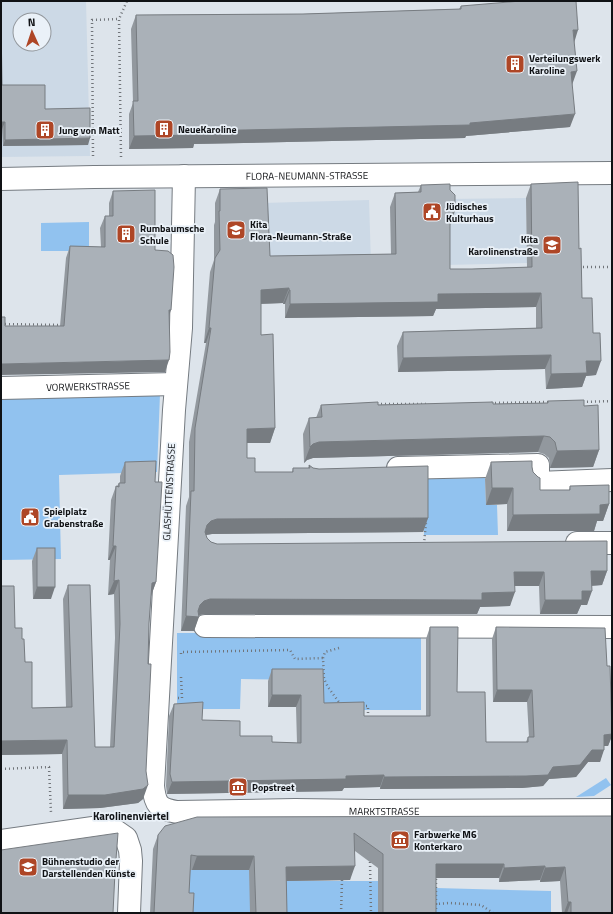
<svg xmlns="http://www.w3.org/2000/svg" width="613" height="914" viewBox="0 0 613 914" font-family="'Titillium Web',sans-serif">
  <rect width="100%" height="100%" fill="#dde4eb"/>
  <g fill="#ccd9e6" fill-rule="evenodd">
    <path d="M1,1H86L90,156L1,157ZM20,20H44V44H20Z"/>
    <polygon points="526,198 527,263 445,265 445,199"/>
    <polygon points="369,200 371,263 264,267 262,203"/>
  </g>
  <g fill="#91c2ef">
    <polygon points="89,222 89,251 41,251 41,223"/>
    <polygon points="160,394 157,472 59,475 61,559 1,560 1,397"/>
    <polygon points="485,478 486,505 497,505 498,535 424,535 423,479"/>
    <polygon points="177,633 421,633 421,710 324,710 320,680 241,679 240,709 177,709"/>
    <polygon points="606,778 611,785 594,796 576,797"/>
    <polygon points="184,868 192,870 250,870 301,881 378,881 378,913 189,913"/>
    <polygon points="436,888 551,891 551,913 435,913"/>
  </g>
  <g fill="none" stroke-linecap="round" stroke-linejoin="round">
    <g stroke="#757b81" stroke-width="24">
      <g id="minor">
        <path id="s1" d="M184,176L181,328L174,410L153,786C155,804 158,809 177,812L295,810L370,811L612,810"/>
        <path id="s2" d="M1,179L94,177L612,173"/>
        <path id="s3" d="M1,388L175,384"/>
        <polyline points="398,468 538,465 538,483 612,480"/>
        <polyline points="577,543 612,543"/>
        <polyline points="205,626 612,627"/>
        <polyline points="1,841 100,827 113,829 126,838 130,850 131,861 129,913"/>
      </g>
    </g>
    <g stroke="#707479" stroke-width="2.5" stroke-dasharray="1 3" stroke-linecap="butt">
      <polyline points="93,156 92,20 119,19"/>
      <polyline points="121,157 119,19 127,1"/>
      <polyline points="579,267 612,267"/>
      <polyline points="1,324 62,325"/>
      <polyline points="583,402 612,401"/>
      <polyline points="491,403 550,402"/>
      <polyline points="377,404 426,404"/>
      <polyline points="424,544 426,522"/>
      <polyline points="339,648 325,652 323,658 324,679 328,687 341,705"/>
      <polyline points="181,654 181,652 290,650 295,659 323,658"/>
      <polyline points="178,698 182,698 181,677"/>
      <polyline points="362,706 368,706 368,719"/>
      <polyline points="1,769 49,767 51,813"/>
      <polyline points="370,862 371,913"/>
      <polyline points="436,904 436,875"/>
      <polyline points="341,913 342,880"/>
      <polyline points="436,913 436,904 449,903 481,905 493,913"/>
    </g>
    <use href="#minor" stroke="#fff" stroke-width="22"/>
  </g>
  <g fill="#92989e">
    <polygon points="461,6 574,42 570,127 466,136 465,138 194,144 193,148 129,149 129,114 133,103 131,29 136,15 303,14 459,9"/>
    <polygon points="1,22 2,85 45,109 88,145 3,146 2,129 1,129"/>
    <polygon points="531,184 579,249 582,298 593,333 596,375 586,376 582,387 546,389 545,369 398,372 397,346 403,332 536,328 536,307 436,309 433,316 285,318 285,304 283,304 283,303 261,304 261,335 275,428 270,443 247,443 247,458 255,472 292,472 293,468 308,468 309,465 313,468 428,518 423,532 212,534 206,535 207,538 211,542 217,544 607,571 602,585 592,586 587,605 581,605 577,614 540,614 539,586 514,586 510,606 480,607 477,614 205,614 199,615 194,631 181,631 186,506 189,497 189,442 206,343 204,343 210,272 214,260 214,225 215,222 215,203 220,189 270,256 391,254 390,207 395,193 418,192 421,185 450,225 450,269 472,269 527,267 526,198"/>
    <polygon points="113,191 155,250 169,317 165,372 5,326 60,326 66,258 70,246 101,247 100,228 105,216 109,216 109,203"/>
    <polygon points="548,401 584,406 599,450 593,467 550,468 549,458 544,454 538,452 313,458 307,460 304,463 303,434 309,418 316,418 321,405 493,404 548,403"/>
    <polygon points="125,462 155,482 156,582 151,596 149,623 143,799 138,803 100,808 63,809 62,754 1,755 1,586 15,628 22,639 32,708 66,707 63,599 68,585 95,747 110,747 115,638 114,594 108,595 110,560 108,560 111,500 116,486 117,486 119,483 120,483 120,476"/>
    <polygon points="491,462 532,467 533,472 540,490 569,490 570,486 609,504 603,521 597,521 594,531 507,531 507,504 486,505 485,479"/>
    <polygon points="37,548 51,599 33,599 32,561"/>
    <polygon points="430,627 457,692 486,742 526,742 528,737 529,737 527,702 493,702 492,639 496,627 607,666 612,716 612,736 608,746 604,746 600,762 588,762 576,777 549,779 543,786 522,788 380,789 380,787 344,788 342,791 167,794 166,786 169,716 174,704 202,720 240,736 272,742 297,743 296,707 268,707 268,681 272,669 324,703 364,716 426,716 426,639"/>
    <polygon points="612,816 612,913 562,913 560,881 540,882 540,880 499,882 499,878 436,878 436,913 378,913 378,868 355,851 350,880 286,881 287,913 250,913 249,870 190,870 189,893 193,913 150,913 153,849 158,835"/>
  </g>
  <g fill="#777c81">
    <polygon points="573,30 578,30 574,43"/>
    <polygon points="577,71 572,85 571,72"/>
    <polygon points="575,114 570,127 466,136 465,138 194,144 193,148 129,149 134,136 197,131 470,123"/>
    <polygon points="1,122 5,122 2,129 1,129"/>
    <polygon points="90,138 88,145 3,146 5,140"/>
    <polygon points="455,211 450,225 450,215"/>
    <polygon points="289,288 283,303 255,304 261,290"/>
    <polygon points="289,290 290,290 285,304 283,304"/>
    <polygon points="541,293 536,307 436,309 433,316 285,318 290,304 438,294"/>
    <polygon points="169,310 171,310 167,322"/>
    <polygon points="209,328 211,328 206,343 204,343"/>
    <polygon points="551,355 545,369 398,372 403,358"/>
    <polygon points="169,360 165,372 1,375 1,364"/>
    <polygon points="586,361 601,361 596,375 586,376 582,387 546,389 551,374"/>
    <polygon points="275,428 270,443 242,443 247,429"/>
    <polygon points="544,436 538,452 313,458 307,460 304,463 310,447 313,444 319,442"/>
    <polygon points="599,450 593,467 550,468 557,451"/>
    <polygon points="492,488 513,488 507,504 486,505"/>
    <polygon points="609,504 603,521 597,521 594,531 507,531 513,515 600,505"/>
    <polygon points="428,518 423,532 212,534 206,535 201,540 207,525 211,521 217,519"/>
    <polygon points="113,546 116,546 110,560 108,560"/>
    <polygon points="591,571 607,571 602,585 586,586"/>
    <polygon points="514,572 544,572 539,586 508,586"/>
    <polygon points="119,580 114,594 108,595 114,581"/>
    <polygon points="156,582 151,596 152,583"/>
    <polygon points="37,587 55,587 51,599 33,599"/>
    <polygon points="582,591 592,591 587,605 581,605 577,614 540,614 545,600"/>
    <polygon points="515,592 510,606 480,607 477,614 205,614 199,615 197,617 199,617 194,631 181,631 186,616 204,601 210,599"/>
    <polygon points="497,690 532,690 527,702 493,702"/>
    <polygon points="272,695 301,695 296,707 268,707"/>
    <polygon points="612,734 612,736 608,746 599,746 604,735"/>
    <polygon points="67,740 62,754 1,755 1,741"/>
    <polygon points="592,750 604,750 600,762 588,762 576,777 549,779 543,786 522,788 380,789 384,777 553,767"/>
    <polygon points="384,775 380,787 344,788 342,791 167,794 172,782 346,776"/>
    <polygon points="148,785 143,799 138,803 100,808 63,809 68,795"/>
    <polygon points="197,856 254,856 249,870 192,870"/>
    <polygon points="436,864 504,864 499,878 431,878"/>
    <polygon points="355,866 350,880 281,881 286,867"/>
    <polygon points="545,866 540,880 499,882 504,868"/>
    <polygon points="565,867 560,881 540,882 545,868"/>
    <polygon points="568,902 571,902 567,913 564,913"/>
  </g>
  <g fill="#aab1b8" stroke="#777c81">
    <polygon points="521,1 576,1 578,30 573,30 577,71 571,72 575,114 470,123 470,125 197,131 198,135 134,136 133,101 138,101 136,15 303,14 461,9 461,6"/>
    <polygon points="1,22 2,85 45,85 45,109 90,108 90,138 5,140 5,122 1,122"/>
    <polygon points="578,182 579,249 581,248 582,298 592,298 593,333 600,333 601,361 586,361 587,373 551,374 551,355 403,358 403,332 542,328 541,293 438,294 438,302 290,304 290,290 289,290 289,288 261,290 261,335 273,334 275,428 247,429 247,458 255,458 255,472 293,472 293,468 310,468 309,465 313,468 319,469 428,466 428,518 217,519 211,521 207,525 205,532 207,538 211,542 217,544 607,541 607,571 591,571 592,591 582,591 582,600 545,600 544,572 514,572 515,592 482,593 482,600 210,599 204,601 200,605 198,611 199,617 186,616 191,491 194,491 195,428 211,328 209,328 215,258 220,250 219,211 220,211 220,189 267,188 270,256 396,254 395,193 421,192 421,185 450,184 450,190 455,195 455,211 450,215 450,269 472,269 532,267 531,184"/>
    <polygon points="155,190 155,250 168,251 173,255 174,267 171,310 169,310 170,352 169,360 1,364 1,317 5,317 5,326 64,326 70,246 105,247 105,216 113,216 113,191"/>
    <polygon points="584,400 584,406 598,405 599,450 557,451 555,442 550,437 544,436 319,442 313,444 310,447 309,418 322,417 321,405 378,402 378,405 493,402 493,404 548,403 548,401"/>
    <polygon points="156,461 155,482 162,482 156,582 152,583 149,623 148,664 151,664 146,771 148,785 143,789 105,795 68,795 67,740 1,741 1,586 14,586 15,628 22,628 22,639 24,639 25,662 32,662 32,708 72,707 68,585 90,585 95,747 114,747 120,624 119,580 114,581 116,546 113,546 116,486 119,487 119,483 125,483 125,462"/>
    <polygon points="532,461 532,467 533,472 538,477 540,478 540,490 570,490 570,486 609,485 609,504 600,505 600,514 513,515 513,488 492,488 491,462"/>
    <rect x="37" y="548" width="18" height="39"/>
    <polygon points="430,627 458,627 457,692 485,692 486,742 528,742 528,737 534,737 532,690 497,690 496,627 605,628 607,666 610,666 612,734 604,735 604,750 592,750 580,765 553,767 548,775 526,776 384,777 384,775 346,776 346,779 172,782 170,774 174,704 203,702 202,720 240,721 240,736 272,736 272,742 301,743 301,695 272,695 272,669 323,669 324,703 364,702 364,716 430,716"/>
    <polygon points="612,816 612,913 571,913 571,902 568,902 565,867 545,868 545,866 504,868 504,864 436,864 436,913 383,913 383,854 354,833 355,866 286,867 287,913 256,913 254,856 197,856 191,855 189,893 194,893 193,913 154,913 158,835 165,826 197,817"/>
    <polygon points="118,833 115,872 113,913 1,913 1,850"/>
  </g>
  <defs>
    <g id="building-square" transform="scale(1)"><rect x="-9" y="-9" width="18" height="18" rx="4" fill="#ae4626" stroke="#eaf1f8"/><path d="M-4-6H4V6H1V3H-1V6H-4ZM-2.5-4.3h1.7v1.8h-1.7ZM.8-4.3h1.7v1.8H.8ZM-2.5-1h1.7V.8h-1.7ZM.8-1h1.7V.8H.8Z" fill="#fff"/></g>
    <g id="civic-square" transform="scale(1)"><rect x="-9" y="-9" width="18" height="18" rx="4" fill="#ae4626" stroke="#eaf1f8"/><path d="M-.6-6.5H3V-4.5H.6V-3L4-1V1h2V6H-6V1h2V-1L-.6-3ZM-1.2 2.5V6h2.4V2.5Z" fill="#fff"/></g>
    <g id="school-square" transform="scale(1)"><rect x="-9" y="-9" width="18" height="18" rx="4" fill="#ae4626" stroke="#eaf1f8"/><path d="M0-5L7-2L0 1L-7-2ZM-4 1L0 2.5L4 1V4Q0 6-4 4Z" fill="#fff"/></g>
    <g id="museum-square" transform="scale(1)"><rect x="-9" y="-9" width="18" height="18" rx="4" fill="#ae4626" stroke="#eaf1f8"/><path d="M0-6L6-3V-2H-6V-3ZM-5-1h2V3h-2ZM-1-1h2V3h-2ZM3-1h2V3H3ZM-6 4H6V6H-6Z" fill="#fff"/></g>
  </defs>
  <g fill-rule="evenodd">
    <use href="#building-square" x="515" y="64"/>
    <use href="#building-square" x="164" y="129"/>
    <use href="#building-square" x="45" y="130"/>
    <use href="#civic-square" x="432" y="212"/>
    <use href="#school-square" x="236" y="230"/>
    <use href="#building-square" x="126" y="234"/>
    <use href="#school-square" x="552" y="245"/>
    <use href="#civic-square" x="30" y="517"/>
    <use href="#museum-square" x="238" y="787"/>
    <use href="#museum-square" x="400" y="840"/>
    <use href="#school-square" x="28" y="867"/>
  </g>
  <g text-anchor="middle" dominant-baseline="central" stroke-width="3.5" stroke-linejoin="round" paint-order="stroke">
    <g font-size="10" font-weight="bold" fill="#101215" stroke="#eaf1f8" text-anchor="start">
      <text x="529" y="58">Verteilungswerk<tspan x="529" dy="12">Karoline</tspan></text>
      <text x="178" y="129">NeueKaroline</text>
      <text x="59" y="130">Jung von Matt</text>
      <text x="446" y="206">Jüdisches<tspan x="446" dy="12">Kulturhaus</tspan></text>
      <text x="250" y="224">Kita<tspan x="250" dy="12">Flora-Neumann-Straße</tspan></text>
      <text x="140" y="228">Rumbaumsche<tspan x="140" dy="12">Schule</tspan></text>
      <text x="538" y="239" text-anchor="end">Kita<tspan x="538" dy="12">Karolinenstraße</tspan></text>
      <text x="44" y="511">Spielplatz<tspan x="44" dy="12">Grabenstraße</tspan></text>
      <text x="252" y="787">Popstreet</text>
      <text x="414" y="834">Farbwerke M6<tspan x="414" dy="12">Konterkaro</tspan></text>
      <text x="42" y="861">Bühnenstudio der<tspan x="42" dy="12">Darstellenden Künste</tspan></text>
    </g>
    <g font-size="10" fill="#101215" stroke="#eaf1f8">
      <text stroke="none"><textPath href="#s2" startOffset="306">FLORA-NEUMANN-STRASSE</textPath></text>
      <text stroke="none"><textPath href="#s3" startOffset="87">VORWERKSTRASSE</textPath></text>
      <text transform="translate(169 492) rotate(-87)">GLASHÜTTENSTRASSE</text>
      <text stroke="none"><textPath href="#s1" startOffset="858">MARKTSTRASSE</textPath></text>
    </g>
    <g font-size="11" font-weight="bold" fill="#101215" stroke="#eaf1f8">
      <text x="131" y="816">Karolinenviertel</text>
    </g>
  </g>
  <rect width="613" height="914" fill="none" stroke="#101215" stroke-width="4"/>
  <g transform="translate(32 32) rotate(357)"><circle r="19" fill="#eaf1f8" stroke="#93989d"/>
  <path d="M0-3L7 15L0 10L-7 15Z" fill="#ae4626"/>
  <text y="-6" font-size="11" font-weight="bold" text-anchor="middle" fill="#101215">N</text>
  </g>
</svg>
